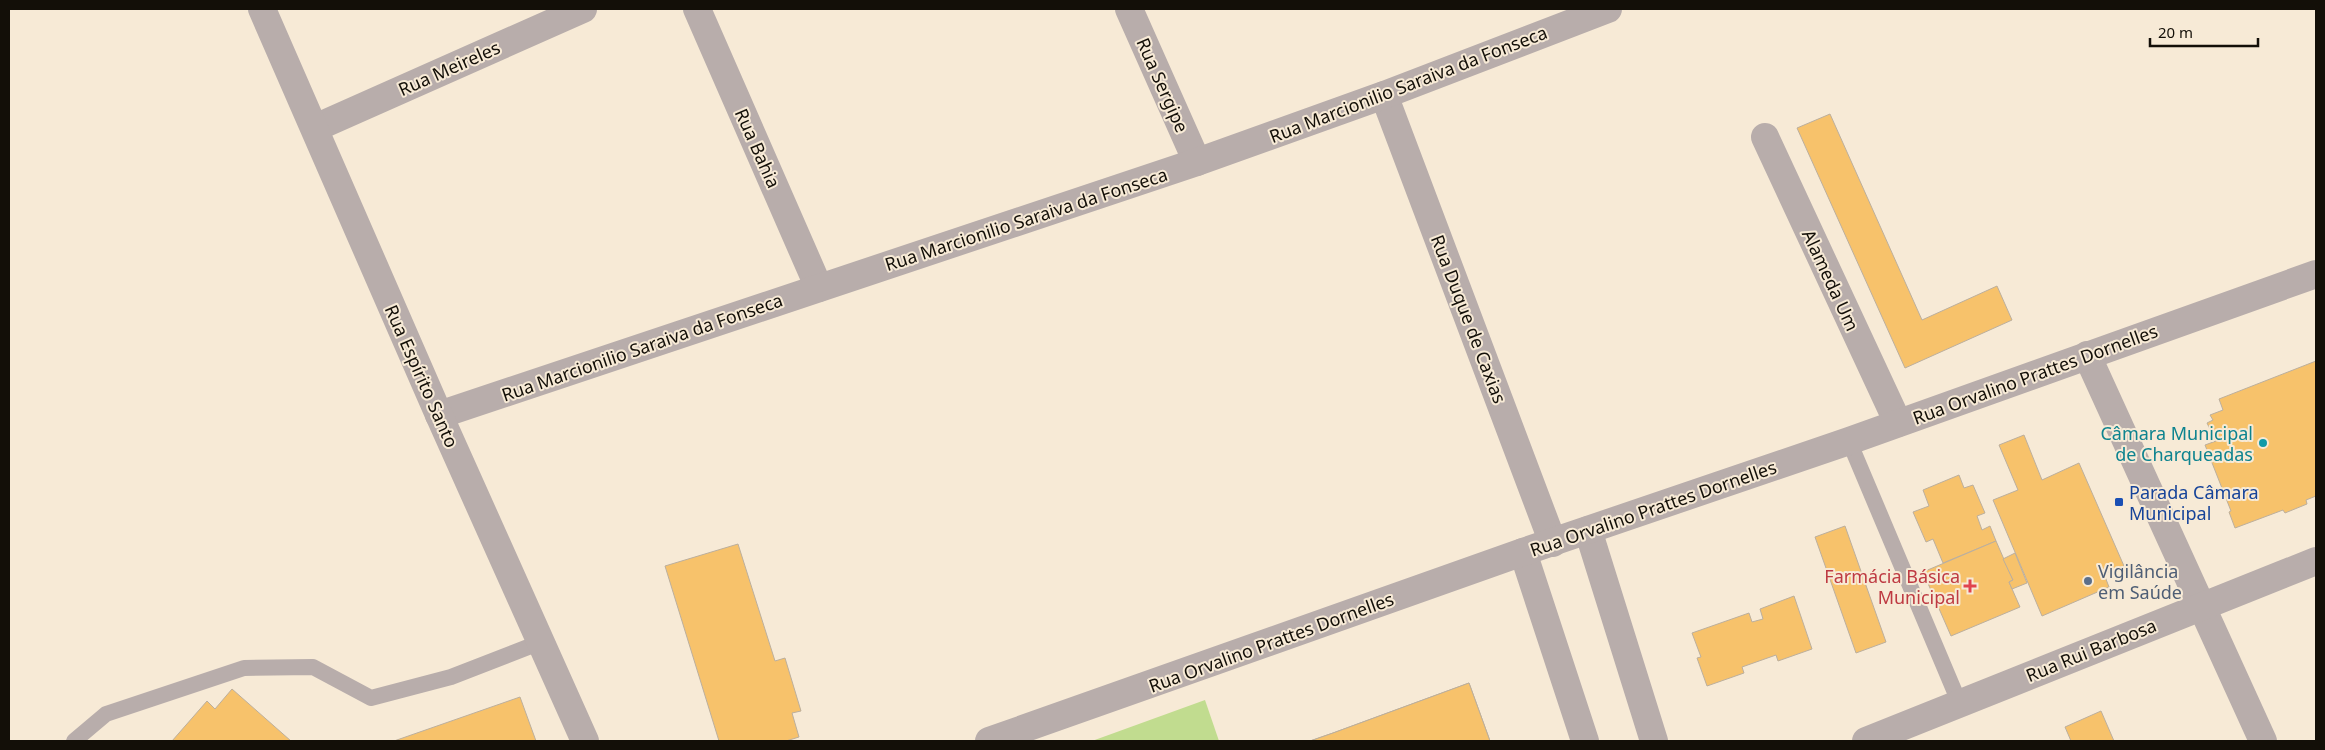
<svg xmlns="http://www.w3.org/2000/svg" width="2325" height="750" viewBox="0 0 2325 750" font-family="'Noto Sans',sans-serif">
  <rect width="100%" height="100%" fill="#f7ead6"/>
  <polygon fill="#c1dc8f" points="1205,700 1219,741 1092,741"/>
  <g fill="#f7c26b" stroke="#bcaf9d">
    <polygon points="1830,114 1922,320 1997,286 2012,320 1905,368 1797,128"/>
    <polygon points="2316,361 2316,496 2306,500 2307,504 2285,513 2283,510 2235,528 2229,512 2231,511 2205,445 2216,441 2207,423 2213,420 2210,415 2223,410 2219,399"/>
    <polygon points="2024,435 2042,480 2079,463 2124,566 2104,574 2109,587 2042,616 1993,500 2018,490 1999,445"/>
    <polygon points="1959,475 1964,488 1973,485 1985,513 1977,516 1982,530 1990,526 1996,541 1943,563 1933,539 1926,542 1913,512 1929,506 1923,490"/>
    <polygon points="1845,526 1886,642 1856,653 1815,537"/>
    <polygon points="1996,541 2013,580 2009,582 2020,607 1951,636 1923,572"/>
    <polygon points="738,544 775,661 785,658 801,711 792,713 799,737 786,741 719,741 665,566"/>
    <polygon points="2015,553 2027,583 2012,589 2009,582 2013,580 2003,559"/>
    <polygon points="1794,596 1812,649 1778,661 1776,655 1742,667 1744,673 1707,686 1697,658 1701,657 1692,633 1749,613 1752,622 1763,619 1760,609"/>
    <polygon points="1469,683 1490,741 1310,741 1333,733"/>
    <polygon points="1469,683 1490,741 1310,741 1333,733"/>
    <polygon points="232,689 291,741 172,741 207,701 215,709"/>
    <polygon points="520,697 536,741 394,741"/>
    <polygon points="2101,711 2114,741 2071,741 2065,727"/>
  </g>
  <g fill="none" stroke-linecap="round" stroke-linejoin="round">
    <g stroke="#b8adab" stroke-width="16">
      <polyline points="1849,441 1959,702"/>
      <polyline points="74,741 106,714 244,668 313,667 371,698 451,677 541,642"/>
    </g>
    <g stroke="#b8adab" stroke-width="28">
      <polyline points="697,9 819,288"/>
      <polyline points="1129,9 1197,162"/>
      <polyline points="1384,95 1553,543"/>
      <polyline points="315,128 583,9"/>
      <polyline points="1765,137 1898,423"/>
      <polyline points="439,415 1197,162 1384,95 1608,9"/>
      <polyline points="1588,530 1654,741"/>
      <polyline points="1523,552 1585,741"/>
    </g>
    <g stroke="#b8adab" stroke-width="28">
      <polyline points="262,9 439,415 585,741"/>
      <polyline points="2087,355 2263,741"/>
      <polyline points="989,741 1523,552 1849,441 2316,274"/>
      <polyline points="1866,741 2316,561"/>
    </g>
  </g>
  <circle fill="#0f9aa8" stroke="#f7ead6" stroke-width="2" cx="2263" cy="443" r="5"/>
  <rect fill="#1a4fb4" stroke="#f7ead6" stroke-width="2" x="2114" y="497" width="10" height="10" rx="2.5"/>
  <circle fill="#5c6f8a" stroke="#f7ead6" stroke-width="2" cx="2088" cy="581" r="5"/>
  <path fill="#e0444e" stroke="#f7ead6" stroke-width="2" d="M1967.5 578.5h5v5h5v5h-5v5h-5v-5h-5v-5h5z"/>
  <g text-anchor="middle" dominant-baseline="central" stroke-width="4" stroke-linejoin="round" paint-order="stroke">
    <g font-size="18" fill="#130f08" stroke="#f7ead6">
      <text transform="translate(449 68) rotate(-24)">Rua Meireles</text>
      <text transform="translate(1408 84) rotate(-21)">Rua Marcionilio Saraiva da Fonseca</text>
      <text transform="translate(1163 85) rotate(66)">Rua Sergipe</text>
      <text transform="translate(758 148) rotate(66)">Rua Bahia</text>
      <text transform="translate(1026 219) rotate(-18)">Rua Marcionilio Saraiva da Fonseca</text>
      <text transform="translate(1831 280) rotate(65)">Alameda Um</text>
      <text transform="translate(1469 319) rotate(69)">Rua Duque de Caxias</text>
      <text transform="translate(642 347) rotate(-19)">Rua Marcionilio Saraiva da Fonseca</text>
      <text transform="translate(2035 374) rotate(-20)">Rua Orvalino Prattes Dornelles</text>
      <text transform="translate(422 376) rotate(66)">Rua Espírito Santo</text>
      <text transform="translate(1653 508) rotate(-19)">Rua Orvalino Prattes Dornelles</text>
      <text transform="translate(1271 642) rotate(-20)">Rua Orvalino Prattes Dornelles</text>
      <text transform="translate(2091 650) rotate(-22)">Rua Rui Barbosa</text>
    </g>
    <g font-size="18" fill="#0d838f" stroke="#f7ead6" text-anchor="end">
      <text x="2253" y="433">Câmara Municipal<tspan x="2253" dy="21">de Charqueadas</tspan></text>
    </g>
    <g font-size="18" fill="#164399" stroke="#f7ead6" text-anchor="start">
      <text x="2129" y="492">Parada Câmara<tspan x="2129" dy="21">Municipal</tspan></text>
    </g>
    <g font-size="18" fill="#4e5e75" stroke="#f7ead6" text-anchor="start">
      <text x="2098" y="571">Vigilância<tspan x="2098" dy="21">em Saúde</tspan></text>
    </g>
    <g font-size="18" fill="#be3a42" stroke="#f7ead6" text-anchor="end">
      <text x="1960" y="576">Farmácia Básica<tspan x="1960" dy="21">Municipal</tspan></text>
    </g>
  </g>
  <rect width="2325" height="750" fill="none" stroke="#130f08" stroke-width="20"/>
  <path d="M2150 38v8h108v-8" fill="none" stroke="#130f08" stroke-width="2.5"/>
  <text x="2158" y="38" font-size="15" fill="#130f08" stroke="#f7ead6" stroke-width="4" paint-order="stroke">20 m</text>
</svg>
